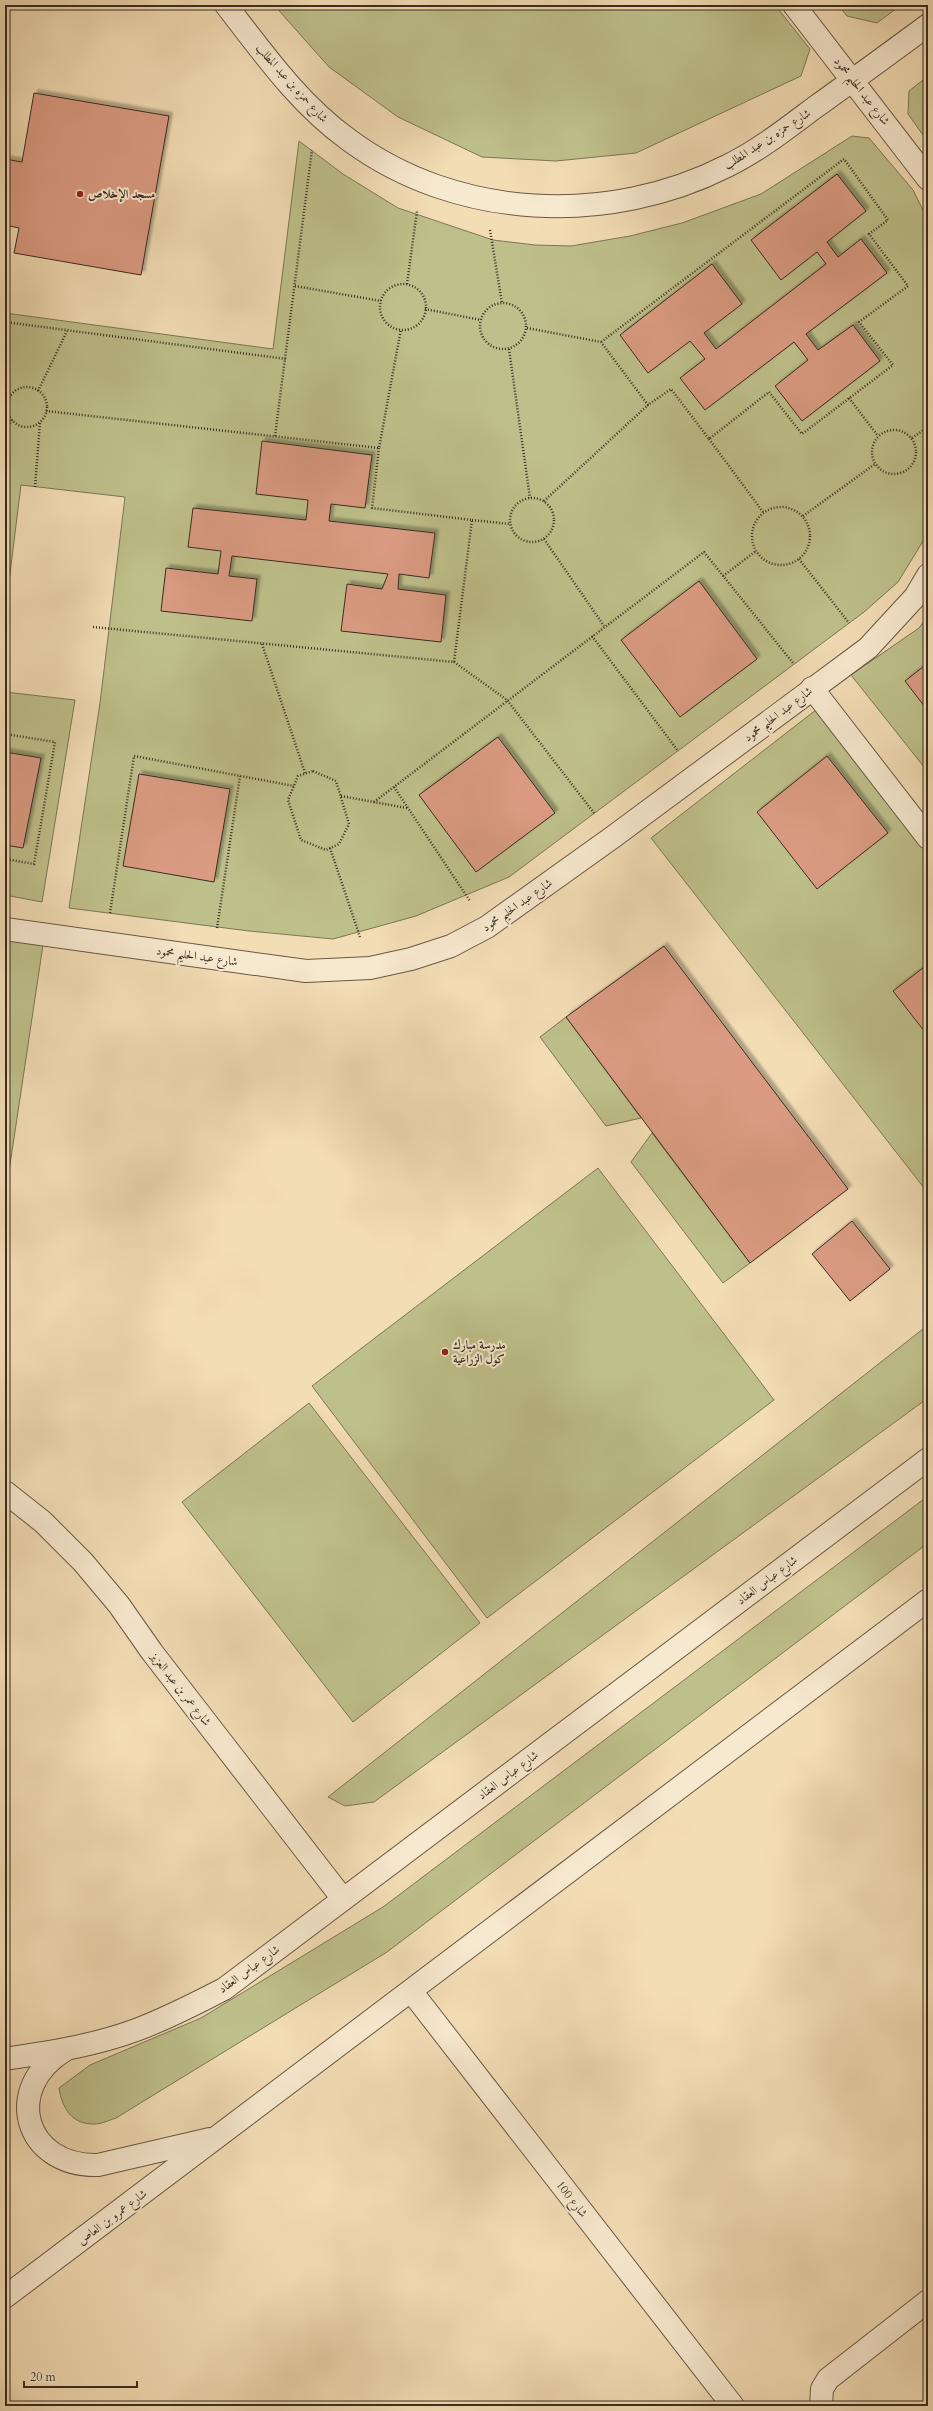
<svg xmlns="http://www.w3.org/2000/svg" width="933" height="2411" viewBox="0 0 933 2411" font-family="Cardo,Amiri,serif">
  <defs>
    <filter id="shadow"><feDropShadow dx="3.5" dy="-3.5" stdDeviation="1" flood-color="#0004"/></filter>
  </defs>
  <rect width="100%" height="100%" fill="#f3ddb5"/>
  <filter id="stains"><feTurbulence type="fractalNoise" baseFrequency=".005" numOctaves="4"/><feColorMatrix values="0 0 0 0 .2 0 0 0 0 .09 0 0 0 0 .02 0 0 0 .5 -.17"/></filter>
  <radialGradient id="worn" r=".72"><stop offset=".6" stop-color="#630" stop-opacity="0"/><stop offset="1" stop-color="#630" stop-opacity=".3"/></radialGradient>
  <g fill="#bec08b" stroke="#7c7656">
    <polygon points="274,5 775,5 810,49 801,76 636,153 556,161 482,157 398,117 329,67"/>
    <polygon points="838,5 901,5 877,23 847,16"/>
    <polygon points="928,76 928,142 908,114 909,91"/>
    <polygon points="852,136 869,138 913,190 928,220 928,533 898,582 864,612 509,877 416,916 333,939 249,931 69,908 100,703 125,497 21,485 5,614 5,313 273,349 299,141 343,174 398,208 493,240 535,245 571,246 630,236 682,223 761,194"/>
    <polygon points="928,615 928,772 851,675 919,628"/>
    <polygon points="5,692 75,700 42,902 5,895"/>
    <polygon points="821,706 928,842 928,1193 651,838"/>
    <polygon points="5,940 43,945 5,1198"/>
    <polygon points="566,1017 641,1118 606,1126 540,1037"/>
    <polygon points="652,1133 750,1263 723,1283 631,1162"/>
    <polygon points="598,1168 774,1400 487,1618 312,1386"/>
    <polygon points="928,1325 928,1398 374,1802 345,1806 328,1797"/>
    <polygon points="309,1403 480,1623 353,1722 182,1502"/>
    <path d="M928,1496V1543L387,1952L116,2118C110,2120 101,2124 95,2124C72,2125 62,2108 59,2088L90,2065L201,2018L383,1907Z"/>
  </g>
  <g fill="#da9b82" stroke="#3b2c20" filter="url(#shadow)">
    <polygon points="34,93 169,116 141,275 14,253 19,228 5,225 5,159 22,162"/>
    <polygon points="837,174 866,211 827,242 838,257 861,239 887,273 806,334 818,350 853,325 880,361 802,421 775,386 808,360 794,342 705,410 680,378 705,359 690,341 648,373 620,335 712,264 742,304 704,333 716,349 826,264 817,252 781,280 751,240"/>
    <polygon points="262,441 372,455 365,508 331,504 329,521 435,533 429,578 399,574 398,589 446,595 441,642 341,631 347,584 382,589 388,574 232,556 229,576 257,579 252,621 161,611 166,568 218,574 221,551 188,547 193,508 306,520 308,500 256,494"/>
    <polygon points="699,581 757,659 680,717 621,640"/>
    <polygon points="928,663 928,711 905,681"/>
    <polygon points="498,737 555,813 476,872 419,795"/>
    <polygon points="5,752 41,758 23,848 5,845"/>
    <polygon points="827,756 888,833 817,889 757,812"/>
    <polygon points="139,774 230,789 214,882 123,866"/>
    <polygon points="664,946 848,1189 750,1263 566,1017"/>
    <polygon points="928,964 928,1036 893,991"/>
    <polygon points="852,1221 890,1269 850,1301 812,1254"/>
  </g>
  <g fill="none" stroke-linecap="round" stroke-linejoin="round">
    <g stroke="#695845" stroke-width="24">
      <g id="minor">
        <path d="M226,5C263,53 299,104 349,140C457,220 609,226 727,166C758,151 786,129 814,108C852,81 890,53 928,25"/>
        <polyline points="794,5 928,179"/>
        <polyline points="812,688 928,838"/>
        <polyline points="5,929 306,971 370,968 411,959 451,946 487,927 613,837 868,648 915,597 928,575"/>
        <polyline points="5,1492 43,1522 83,1562 119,1605 152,1652 343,1899"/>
        <polyline points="411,1991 733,2406"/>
        <path d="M65,2050C2,2088 24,2167 98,2165L210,2139"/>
        <path d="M5,2059C49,2052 93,2046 136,2030C166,2019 195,2004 224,1989L928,1459"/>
        <polyline points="5,2297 928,1600"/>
        <polyline points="821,2406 822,2389 828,2379 928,2301"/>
      </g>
    </g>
    <g stroke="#3b2c20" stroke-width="2.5" stroke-dasharray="1 2" stroke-linecap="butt">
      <polyline points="490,230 502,303"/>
      <polyline points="407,284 417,211"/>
      <circle cx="403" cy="307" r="23"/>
      <polyline points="295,286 381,301"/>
      <circle cx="503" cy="326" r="23"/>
      <polyline points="425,309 481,320"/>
      <polyline points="5,322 286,359"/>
      <polyline points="527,328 601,342 648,405 671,389 709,439 769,392 802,434 893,365 859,322 908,286 869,234 888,220 844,159 601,342"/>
      <polyline points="509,349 530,498"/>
      <circle cx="27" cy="407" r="20"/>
      <polyline points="38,391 67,331"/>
      <polyline points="849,398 878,436"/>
      <polyline points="46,411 379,448 401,329"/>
      <circle cx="894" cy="452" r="22"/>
      <polyline points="5,431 12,420"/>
      <polyline points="275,436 312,150"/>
      <polyline points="912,438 928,427"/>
      <polyline points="709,439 763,512"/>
      <polyline points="35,487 40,422"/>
      <circle cx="532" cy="520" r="22"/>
      <polyline points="544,501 648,405"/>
      <circle cx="781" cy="536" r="29"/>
      <polyline points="803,516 875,464"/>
      <polyline points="472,520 510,524"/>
      <polyline points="544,539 604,626"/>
      <polyline points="799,559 849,623"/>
      <polyline points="723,576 756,551"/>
      <polyline points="93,627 454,662 472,520 372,508 379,448"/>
      <polyline points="592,636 678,751"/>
      <polyline points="262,644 305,773"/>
      <polyline points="454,662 507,700 594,813"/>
      <polyline points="5,734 55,742 34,864 5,859"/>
      <polygon points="313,771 336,781 349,824 339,844 326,850 301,840 288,800 298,776"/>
      <polyline points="394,787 470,901"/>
      <polyline points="341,796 407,808"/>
      <polyline points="374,802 704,552 793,663"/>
      <polyline points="330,848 360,937"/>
      <polyline points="110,913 134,756 294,786"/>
      <polyline points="217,928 240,776"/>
    </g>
    <use href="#minor" stroke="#f7e9cf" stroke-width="22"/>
  </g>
  <g fill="#8f2418" stroke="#f7e9cf" stroke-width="1.5">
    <circle cx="80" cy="194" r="4"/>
    <circle cx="445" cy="1352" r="4"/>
  </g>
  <g text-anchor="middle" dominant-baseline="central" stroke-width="4" stroke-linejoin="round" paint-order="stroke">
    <g font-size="12" fill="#3b2c20" stroke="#f7e9cf">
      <text transform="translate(292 83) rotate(48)">شارع حمزه بن عبد المطلب</text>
      <text transform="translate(862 91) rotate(52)">شارع عبد الحليم محمود</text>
      <text transform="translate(767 139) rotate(-33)">شارع حمزه بن عبد المطلب</text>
      <text transform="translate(778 714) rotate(-37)">شارع عبد الحليم محمود</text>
      <text transform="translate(517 905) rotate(-35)">شارع عبد الحليم محمود</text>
      <text transform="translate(197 956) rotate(8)">شارع عبد الحليم محمود</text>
      <text transform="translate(767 1580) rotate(-37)">شارع عباس العقاد</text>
      <text transform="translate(181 1689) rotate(52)">شارع عمر بن عبد العزيز</text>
      <text transform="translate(508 1775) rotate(-37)">شارع عباس العقاد</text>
      <text transform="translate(249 1969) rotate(-36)">شارع عباس العقاد</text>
      <text transform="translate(572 2199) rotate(52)">شارع 100</text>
      <text transform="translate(112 2217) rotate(-37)">شارع عمرو بن العاص</text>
    </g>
    <g font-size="12" font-weight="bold" fill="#3b2c20" stroke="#f7e9cf" text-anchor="start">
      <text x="88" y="194">مسجد الإخلاص</text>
      <text x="453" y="1345">مدرسة مبارك<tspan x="453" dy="14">كول الزراعية</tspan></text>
    </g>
  </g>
  <rect width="933" height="2411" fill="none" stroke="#f3ddb5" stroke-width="20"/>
  <rect x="6" y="6" width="921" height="2399" fill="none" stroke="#3b2c20" stroke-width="2"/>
  <rect x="10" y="10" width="913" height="2391" fill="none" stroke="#3b2c20"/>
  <path d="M24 2381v6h113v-6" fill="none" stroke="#3b2c20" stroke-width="2"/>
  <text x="30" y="2381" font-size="12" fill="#3b2c20" stroke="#f7e9cf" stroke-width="3" paint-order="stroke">20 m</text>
  <rect width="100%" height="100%" filter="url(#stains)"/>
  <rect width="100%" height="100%" fill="url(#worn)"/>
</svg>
